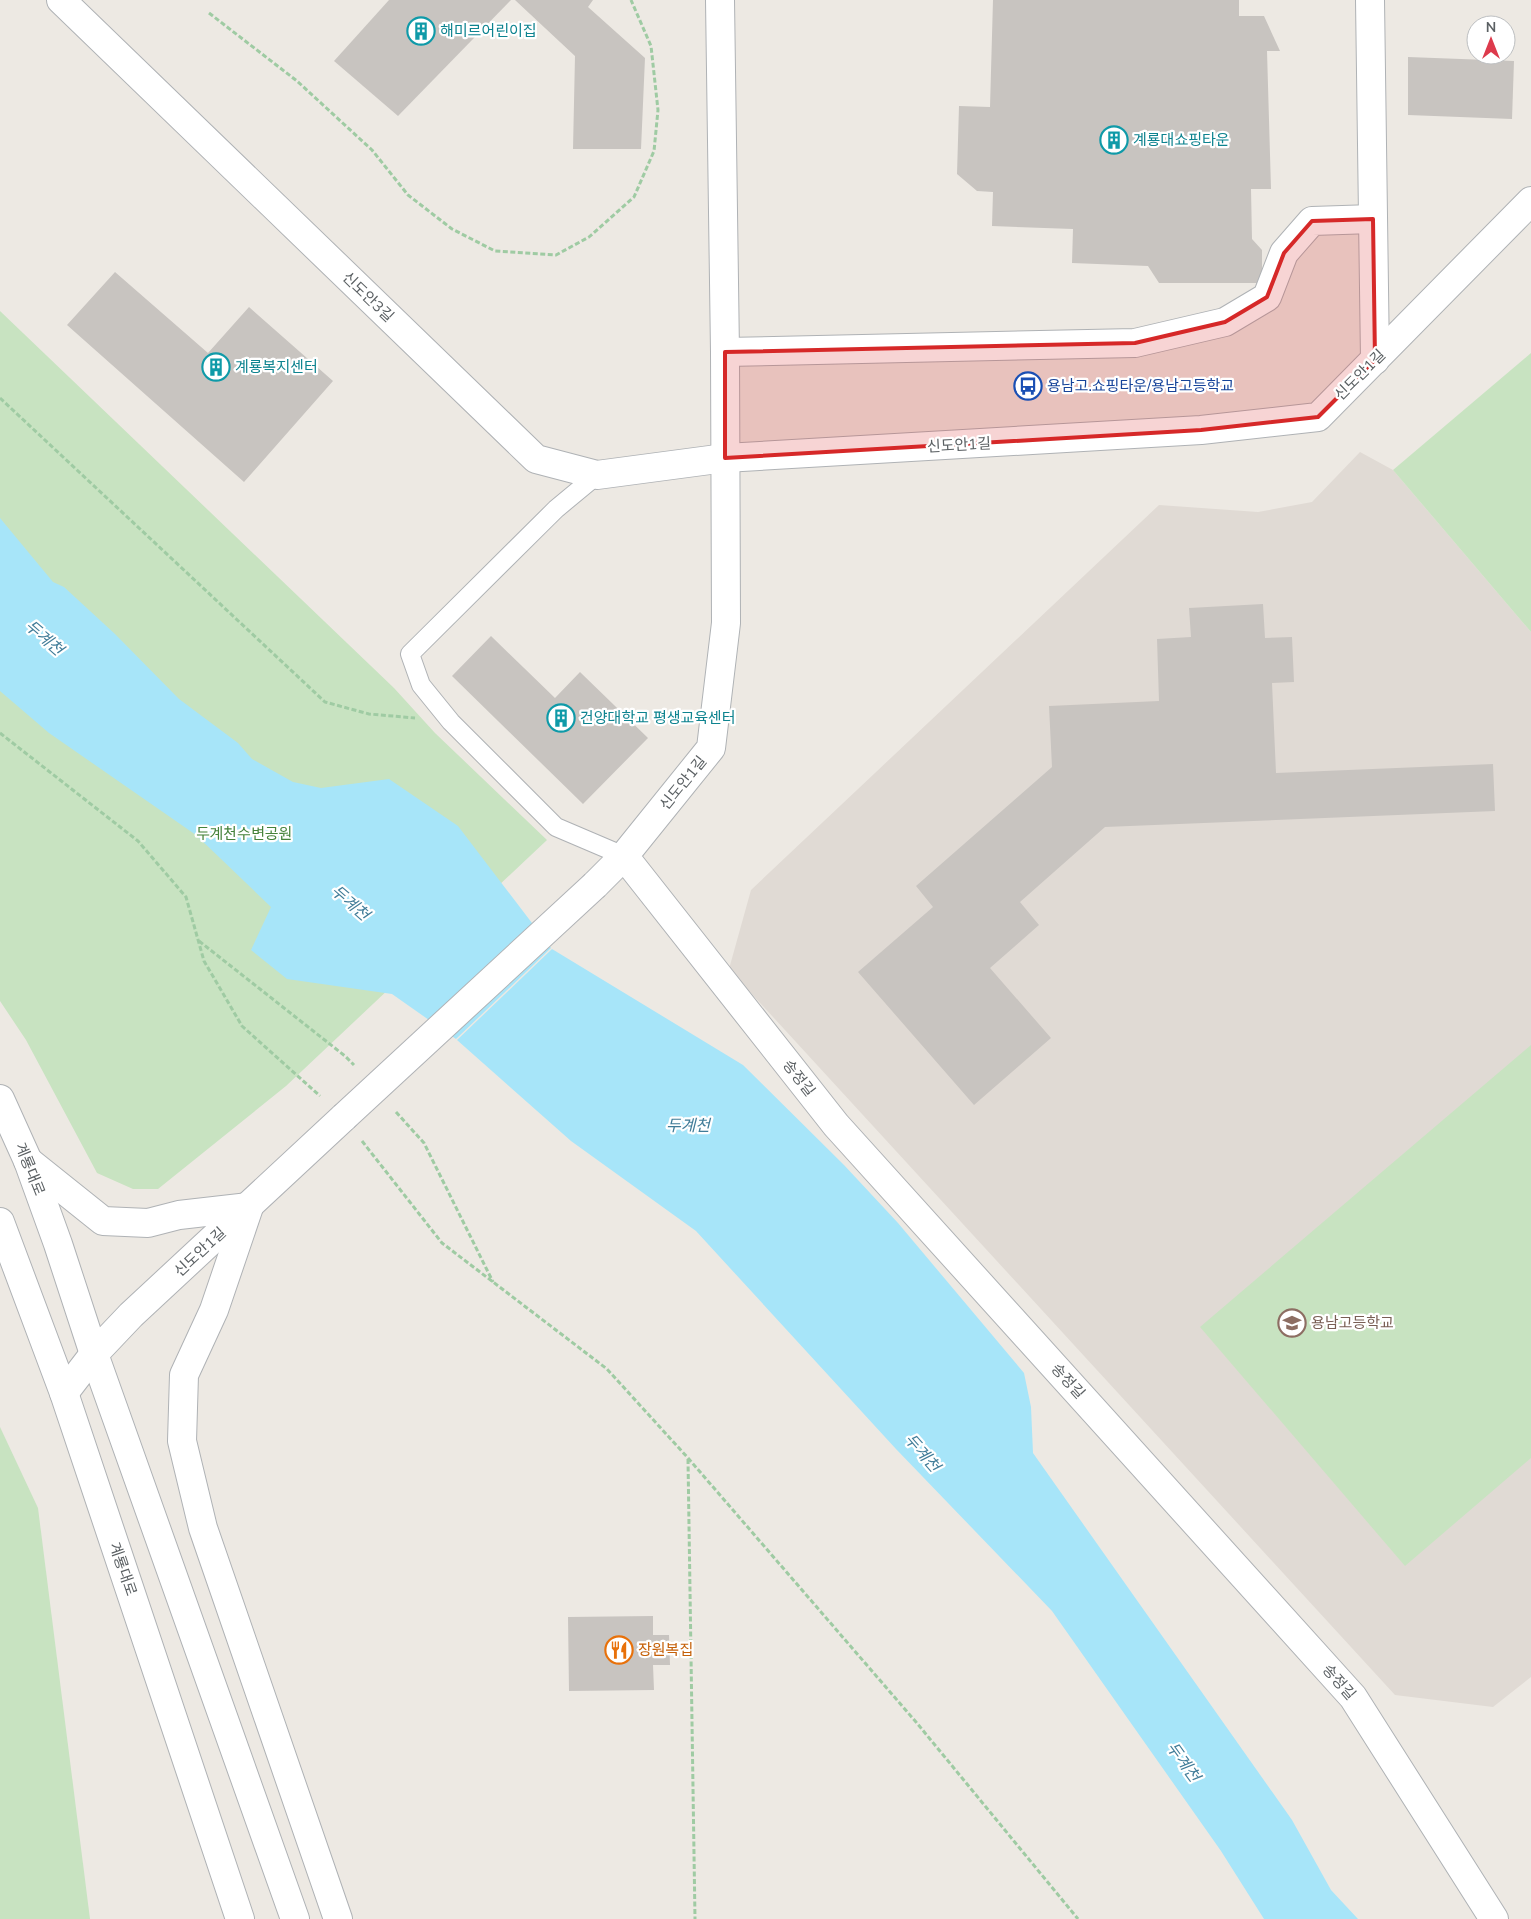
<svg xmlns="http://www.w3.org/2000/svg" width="1531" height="1919" viewBox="0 0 1531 1919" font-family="'Nunito Sans','Noto Sans KR',sans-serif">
  <rect width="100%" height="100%" fill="#ede9e3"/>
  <polygon fill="#e0dad4" points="1360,452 1393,470 1531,632 1531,1677 1493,1707 1395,1695 729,969 751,890 1159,505 1258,512 1312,502"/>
  <g fill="#c8e3c1">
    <polygon points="0,311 394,688 435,733 547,840 286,1086 158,1189 133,1189 97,1173 26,1040 0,1001"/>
    <polygon points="1531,353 1531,632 1393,470"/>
    <polygon points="1531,1045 1531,1458 1405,1566 1200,1327"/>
    <polygon points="0,1427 38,1508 90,1919 0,1919"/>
  </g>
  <g fill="#a7e5f9">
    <polygon points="0,518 53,582 64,587 115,634 179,699 238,743 252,759 293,782 321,788 389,779 458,826 551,948 456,1039 392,994 287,979 251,950 271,907 196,835 49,733 0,691"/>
    <polygon points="552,949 743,1065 844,1165 898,1223 1024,1373 1031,1407 1033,1453 1292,1820 1331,1890 1358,1919 1264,1919 1221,1851 1052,1611 896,1449 696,1231 571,1141 457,1040"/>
  </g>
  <g fill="#c8c4c0">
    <polygon points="389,0 511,0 398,116 334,61"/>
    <polygon points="515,0 593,0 588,7 645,58 641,149 573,149 575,56"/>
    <polygon points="993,0 1239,0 1239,16 1264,16 1280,51 1267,51 1271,189 1251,189 1252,239 1262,250 1262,283 1159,283 1148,266 1072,263 1073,229 992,226 993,192 977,191 957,174 959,106 990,107"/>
    <polygon points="1408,57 1514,61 1512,119 1408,115"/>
    <polygon points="115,272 208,353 249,307 333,381 244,482 67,325"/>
    <polygon points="1263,604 1265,638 1292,637 1294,682 1272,683 1276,773 1493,764 1495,811 1105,827 1020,902 1039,925 990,968 1051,1038 974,1105 858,972 933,907 916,886 1052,767 1049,706 1159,701 1157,639 1191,637 1189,608"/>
    <polygon points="491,636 555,698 580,672 648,738 583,804 452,676"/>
    <polygon points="653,1616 653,1635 669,1635 670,1665 653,1665 654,1690 569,1691 568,1617"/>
  </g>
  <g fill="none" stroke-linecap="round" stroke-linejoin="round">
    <g stroke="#afb2b5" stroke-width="20">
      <polyline id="service" points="597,475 556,509 410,654 421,685 451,722 556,827 624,856"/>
    </g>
    <g stroke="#afb2b5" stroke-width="30">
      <g id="minor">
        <polyline points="1370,0 1375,360"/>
        <polyline points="725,352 1135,343 1225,322 1267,297 1284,253 1312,221 1373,219"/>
        <polyline points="595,885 624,856"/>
      </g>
    </g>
    <g stroke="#afb2b5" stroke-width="30">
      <g id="tertiary">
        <polyline points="61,0 536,459 597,475 725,458 1201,430 1318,417 1531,201"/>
        <polyline points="720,0 725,352 726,623 711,748 624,856 836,1125 1353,1697 1494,1919"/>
        <polyline points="0,1099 28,1161 58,1244 94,1354 295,1919"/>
        <polyline points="28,1161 103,1221 148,1223 179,1215 249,1207 214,1310 184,1375 182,1441 203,1528 338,1919"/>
        <polyline points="0,1222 64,1393 240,1919"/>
        <polyline points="64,1393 94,1354 131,1315 344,1117"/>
      </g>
    </g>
    <g stroke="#9fcba3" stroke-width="3" stroke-dasharray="5 2.5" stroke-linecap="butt">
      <polyline points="209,13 297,81 372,150 408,195 452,229 495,251 556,255 589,237 634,197 654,151 658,110 651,46 631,0"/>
      <polyline points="0,398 325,702 369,714 415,718"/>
      <polyline points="0,733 138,841 186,897 204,961 242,1026 320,1096"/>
      <polyline points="199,941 345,1056 354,1065"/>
      <polyline points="396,1112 424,1143 493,1282"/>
      <polyline points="362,1141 442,1243 607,1369 688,1458 916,1722 1078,1919"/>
      <polyline points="688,1459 695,1919"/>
    </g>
    <use href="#service" stroke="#fff" stroke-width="18"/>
    <use href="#minor" stroke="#fff" stroke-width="28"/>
    <use href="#tertiary" stroke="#fff" stroke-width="28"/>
    <g stroke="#afb2b5" stroke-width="30" stroke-linecap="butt">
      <polyline id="tertiary-bridge" points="344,1117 595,885"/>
    </g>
    <use href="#tertiary-bridge" stroke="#fff" stroke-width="28"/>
  </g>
  <path fill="#d62828" fill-opacity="0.2" stroke="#d62828" stroke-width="4" stroke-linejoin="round" d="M1373,219L1375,360L1318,417L1201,430L725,458V352L1135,343L1225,322L1267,297L1284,253L1312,221Z"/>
  <defs>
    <g id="building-ring" transform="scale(1.4375)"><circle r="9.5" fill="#fff" stroke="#0f9aa8" stroke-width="1.5"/><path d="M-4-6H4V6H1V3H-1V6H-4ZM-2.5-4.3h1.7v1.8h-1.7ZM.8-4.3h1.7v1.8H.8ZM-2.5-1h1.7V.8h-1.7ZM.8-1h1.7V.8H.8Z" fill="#0f9aa8"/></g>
    <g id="bus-ring" transform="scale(1.4375)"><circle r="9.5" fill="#fff" stroke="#1a4fb4" stroke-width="1.5"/><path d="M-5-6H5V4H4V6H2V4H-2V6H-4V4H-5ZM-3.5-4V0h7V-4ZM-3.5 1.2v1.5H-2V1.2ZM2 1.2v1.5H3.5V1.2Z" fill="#1a4fb4"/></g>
    <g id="school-ring" transform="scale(1.4375)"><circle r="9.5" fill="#fff" stroke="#8d6e63" stroke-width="1.5"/><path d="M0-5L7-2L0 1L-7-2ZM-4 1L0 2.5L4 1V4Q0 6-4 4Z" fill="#8d6e63"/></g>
    <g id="restaurant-ring" transform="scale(1.4375)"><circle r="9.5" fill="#fff" stroke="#e8710a" stroke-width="1.5"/><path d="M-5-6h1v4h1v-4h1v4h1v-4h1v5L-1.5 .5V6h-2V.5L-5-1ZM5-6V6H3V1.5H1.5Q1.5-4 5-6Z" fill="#e8710a"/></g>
  </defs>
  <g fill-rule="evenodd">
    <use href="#building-ring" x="421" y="31"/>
    <use href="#building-ring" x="1114" y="140"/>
    <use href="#building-ring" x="216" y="367"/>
    <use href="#bus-ring" x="1028" y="386"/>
    <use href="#building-ring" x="561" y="718"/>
    <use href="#school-ring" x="1292" y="1323"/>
    <use href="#restaurant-ring" x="619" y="1650"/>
  </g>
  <g text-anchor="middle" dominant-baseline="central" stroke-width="4.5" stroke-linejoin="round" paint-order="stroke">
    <g font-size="15" fill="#0d838f" stroke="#fff" text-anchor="start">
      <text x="440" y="31">해미르어린이집</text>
      <text x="1133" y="140">계룡대쇼핑타운</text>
      <text x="235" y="367">계룡복지센터</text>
      <text x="580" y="718">건양대학교 평생교육센터</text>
    </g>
    <g font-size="15" fill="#5b6063" stroke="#fff">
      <text transform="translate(368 297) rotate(44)">신도안3길</text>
      <text transform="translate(1360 375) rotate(-45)">신도안1길</text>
      <text transform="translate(959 445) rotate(-3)">신도안1길</text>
      <text transform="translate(683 783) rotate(-51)">신도안1길</text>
      <text transform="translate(799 1078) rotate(52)">송정길</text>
      <text transform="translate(30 1169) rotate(68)">계룡대로</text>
      <text transform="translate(200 1252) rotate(-43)">신도안1길</text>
      <text transform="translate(1068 1381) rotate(48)">송정길</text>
      <text transform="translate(123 1569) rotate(71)">계룡대로</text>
      <text transform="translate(1339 1682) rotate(49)">송정길</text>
    </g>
    <g font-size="15" fill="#164399" stroke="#fff" text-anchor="start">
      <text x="1047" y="386">용남고.쇼핑타운/용남고등학교</text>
    </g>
    <g font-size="15" fill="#45823b" stroke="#fff">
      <text x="244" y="834">두계천수변공원</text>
    </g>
    <g font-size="15" fill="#785e54" stroke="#fff" text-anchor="start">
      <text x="1311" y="1323">용남고등학교</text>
    </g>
    <g font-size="15" fill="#c56008" stroke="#fff" text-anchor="start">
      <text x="638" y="1650">장원복집</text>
    </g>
    <g font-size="16" font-style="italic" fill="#407c98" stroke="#fff">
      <text transform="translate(44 638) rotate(41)">두계천</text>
      <text transform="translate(350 903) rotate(41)">두계천</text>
      <text x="688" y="1126">두계천</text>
      <text transform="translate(922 1453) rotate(49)">두계천</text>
      <text transform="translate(1183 1762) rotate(54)">두계천</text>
    </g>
  </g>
  <g transform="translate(1491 40)"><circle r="24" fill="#ffffff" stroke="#bdbfc1"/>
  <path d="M0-4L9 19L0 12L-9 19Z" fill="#dd3a4c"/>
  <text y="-8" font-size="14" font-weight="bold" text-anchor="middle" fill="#5b6063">N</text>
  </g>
</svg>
